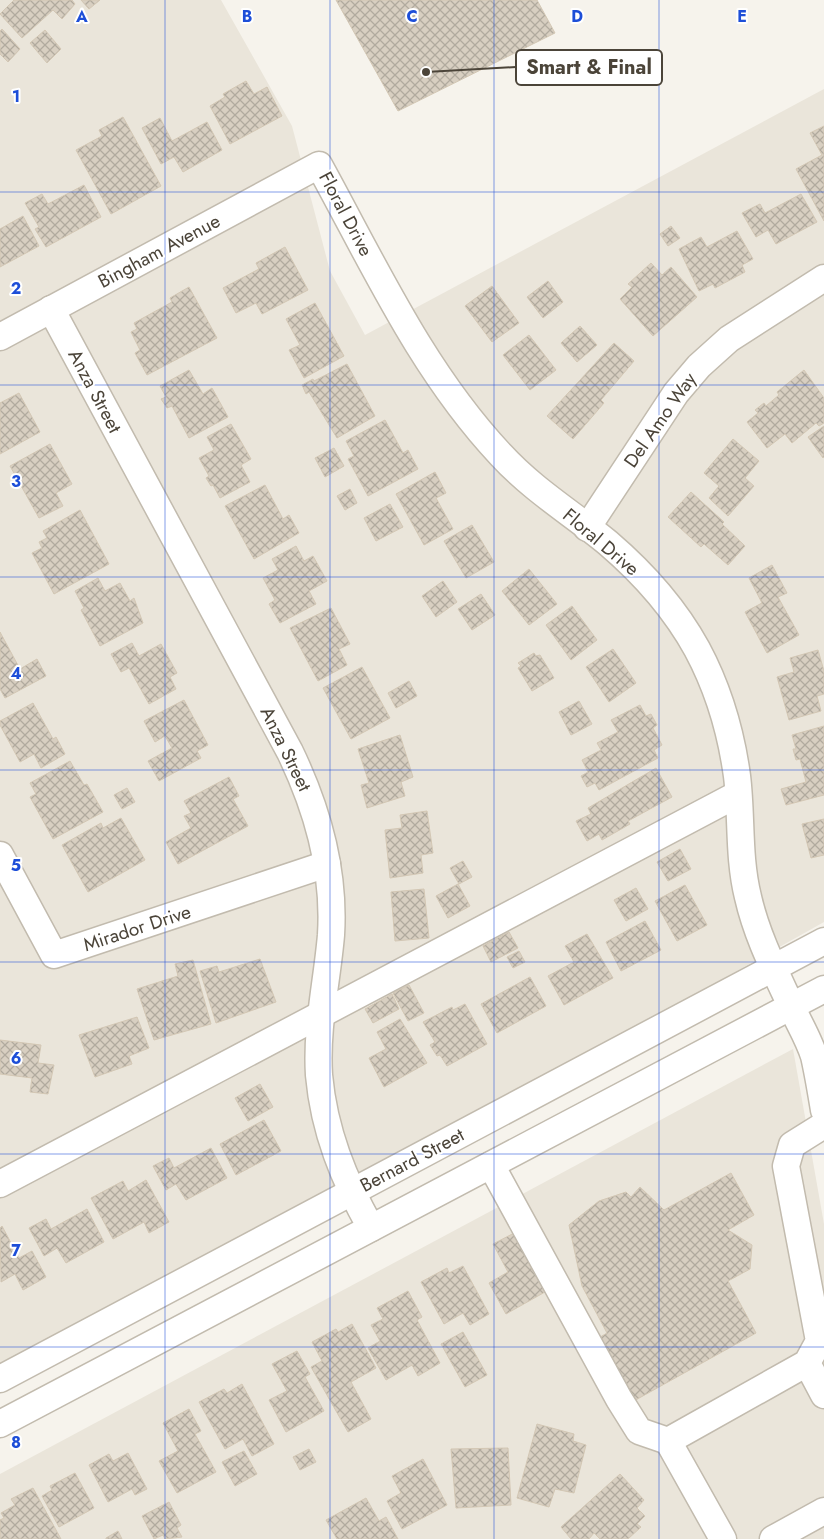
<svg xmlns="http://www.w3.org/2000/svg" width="824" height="1539" viewBox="0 0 824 1539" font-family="Jost,sans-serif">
  <defs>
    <pattern id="building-cross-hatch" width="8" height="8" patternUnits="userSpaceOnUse" patternTransform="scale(1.25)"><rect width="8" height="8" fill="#d8cfc1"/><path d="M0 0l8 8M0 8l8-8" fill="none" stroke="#b1aa9e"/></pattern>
  </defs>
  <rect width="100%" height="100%" fill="#f6f3ec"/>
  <g fill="#eae5da">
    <polygon points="0,0 221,0 292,126 330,271 365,335 824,89 824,922 0,1385"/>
    <polygon points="793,1049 824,1224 824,1539 0,1539 0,1474"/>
  </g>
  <g fill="url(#building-cross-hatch)" stroke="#d3c7b4">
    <polygon points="14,0 72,0 75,4 62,19 53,10 22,38 0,14"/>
    <polygon points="81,0 100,0 89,9"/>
    <polygon points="336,0 537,0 555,33 398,111"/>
    <polygon points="2,29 20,49 8,62 0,54 0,31"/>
    <polygon points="45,30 61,49 47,63 30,43"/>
    <polygon points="246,81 254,94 267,87 282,116 230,144 210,106 225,97 223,94"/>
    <polygon points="123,117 161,186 111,214 76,150 102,136 99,130"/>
    <polygon points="160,118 172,141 207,122 222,150 183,172 174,157 161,164 142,128"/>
    <polygon points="824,126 824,221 796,169 822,155 810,133"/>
    <polygon points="84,185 101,217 46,247 35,229 39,227 25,203 42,194 48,204"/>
    <polygon points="801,194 817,222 776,244 768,230 756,237 742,213 760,204 765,213"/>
    <polygon points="23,216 39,246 0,267 0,229"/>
    <polygon points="671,226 680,238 668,246 660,234"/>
    <polygon points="737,231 753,259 742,265 745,272 715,288 713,284 699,291 679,249 701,237 707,247"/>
    <polygon points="285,247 308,290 262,314 256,303 236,313 223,288 259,269 256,263"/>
    <polygon points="651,263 662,275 671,267 697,297 653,336 620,299 632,287 628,284"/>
    <polygon points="548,281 563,302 543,318 527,297"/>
    <polygon points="492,286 519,323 492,342 465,306"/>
    <polygon points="189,287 217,338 147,375 135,353 140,350 131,332 137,329 134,323 172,302 170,298"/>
    <polygon points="315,303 344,356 304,378 289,350 300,345 286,319"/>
    <polygon points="580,326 597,345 577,362 561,343"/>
    <polygon points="529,335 556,370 530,390 503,355"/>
    <polygon points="614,343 634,361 601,400 604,403 573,439 547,416"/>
    <polygon points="347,364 375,416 337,438 309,392 306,394 302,385 313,379 314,381"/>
    <polygon points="189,370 203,394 212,388 228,417 189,438 172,406 167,408 161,399 166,397 160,386"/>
    <polygon points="804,370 824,398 824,423 819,426 816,423 792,443 785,434 767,448 747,422 758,413 755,410 764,403 766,406 779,395 777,392"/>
    <polygon points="19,393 40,432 0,454 0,403"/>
    <polygon points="385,420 403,453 408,450 418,469 368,496 348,459 354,456 346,441"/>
    <polygon points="231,424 251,459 241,465 250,482 220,498 213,485 211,486 206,478 209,476 199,458 214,450 207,437"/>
    <polygon points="824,426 824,457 823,458 808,437"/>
    <polygon points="733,439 759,461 745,478 754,486 728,516 709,498 719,486 704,473"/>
    <polygon points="50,444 72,484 56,493 63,506 39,518 10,466"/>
    <polygon points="334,448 344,466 325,477 315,458"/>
    <polygon points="435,472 446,493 436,498 453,529 424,545 396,494"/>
    <polygon points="265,485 283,519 289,515 299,533 254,559 225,506"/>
    <polygon points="350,489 357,503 345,510 337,496"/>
    <polygon points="691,492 724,522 722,524 745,546 728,565 704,544 701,547 668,517"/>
    <polygon points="390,504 403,527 376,541 364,518"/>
    <polygon points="80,510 109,564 54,594 32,553 42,548 39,542 47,538 43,531"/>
    <polygon points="472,525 494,562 466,578 444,541"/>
    <polygon points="296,546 304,561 313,556 327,581 309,591 316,604 280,623 269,604 275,600 263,578 278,570 272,559"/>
    <polygon points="772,565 787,593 778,597 799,635 767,653 745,612 762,603 749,578"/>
    <polygon points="529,569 557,604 529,625 502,591"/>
    <polygon points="98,578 105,591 120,583 130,601 134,598 143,623 100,646 81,610 84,608 75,591"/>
    <polygon points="443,581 457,602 436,617 422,596"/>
    <polygon points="481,594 495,615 472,630 458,609"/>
    <polygon points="572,606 597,640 571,660 546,625"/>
    <polygon points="331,608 350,644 339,649 347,665 318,681 290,628"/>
    <polygon points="0,632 20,669 37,659 46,676 5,698 0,689"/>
    <polygon points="132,643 139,656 161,644 177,673 170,677 176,689 149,704 129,668 121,672 111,654"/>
    <polygon points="613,649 636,683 609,702 586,667"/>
    <polygon points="818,650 824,671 824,694 817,696 821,711 789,720 777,677 794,672 790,658"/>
    <polygon points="534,653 536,656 540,655 554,678 532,691 518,668 521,666 518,663"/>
    <polygon points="362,667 390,718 351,739 323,688"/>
    <polygon points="409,681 417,696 396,708 388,693"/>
    <polygon points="184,700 208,745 197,751 201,758 159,781 148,761 172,748 165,736 155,742 144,721"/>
    <polygon points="579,701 592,724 571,735 559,712"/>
    <polygon points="33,703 53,739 56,737 65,754 41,768 34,754 20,762 0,725 0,721"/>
    <polygon points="640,705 646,716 651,714 657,725 653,728 662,745 654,750 658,758 599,790 595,783 587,787 581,776 588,772 582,760 601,750 597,743 618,732 611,720"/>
    <polygon points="824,726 824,795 786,805 781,789 806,782 800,759 796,760 793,749 796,749 792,735"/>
    <polygon points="400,735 413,777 401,782 405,796 367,808 361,785 369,783 358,749"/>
    <polygon points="70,761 84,785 87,784 103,812 53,839 30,797 36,794 30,783"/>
    <polygon points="656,768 672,797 628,821 630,824 602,840 599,834 587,841 576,821 591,814 588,808"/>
    <polygon points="229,777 239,796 233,799 248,826 178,864 166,842 191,828 184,816 191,813 184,801"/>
    <polygon points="127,788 135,802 122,809 114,795"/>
    <polygon points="427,811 433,853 421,855 423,873 390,878 385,830 402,828 400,815"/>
    <polygon points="121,818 145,860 88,892 62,845 101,823 103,828"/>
    <polygon points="824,819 824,855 811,858 802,824"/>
    <polygon points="680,849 691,869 668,881 657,862"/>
    <polygon points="463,861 472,877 459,884 450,868"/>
    <polygon points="458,884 470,906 448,918 436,896"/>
    <polygon points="685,885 707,925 677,941 655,901"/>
    <polygon points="636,888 648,909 626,921 614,900"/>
    <polygon points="424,889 429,938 395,941 391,892"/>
    <polygon points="645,921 661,950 621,971 606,942"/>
    <polygon points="509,932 518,948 491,962 483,946"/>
    <polygon points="587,934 613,978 564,1005 548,976 574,962 565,946"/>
    <polygon points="519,951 525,962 513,968 507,957"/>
    <polygon points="260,959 276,1002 216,1023 200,971 217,966 219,972"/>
    <polygon points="193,960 211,1024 154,1040 137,989 178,976 175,964"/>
    <polygon points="530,977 546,1006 497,1033 481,1004"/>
    <polygon points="409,985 424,1013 408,1021 393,993"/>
    <polygon points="392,994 399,1009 373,1023 365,1009"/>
    <polygon points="465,1004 487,1044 447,1066 440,1055 437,1056 430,1045 435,1042 423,1022 452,1007 453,1010"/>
    <polygon points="137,1017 149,1048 129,1056 132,1064 95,1077 79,1035"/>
    <polygon points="400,1019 427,1063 384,1087 369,1058 386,1049 377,1032"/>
    <polygon points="0,1040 41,1045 38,1063 54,1065 48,1094 30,1092 32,1078 0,1074"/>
    <polygon points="260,1084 273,1107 248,1121 235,1098"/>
    <polygon points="264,1120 281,1151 236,1175 220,1144"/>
    <polygon points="211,1148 227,1178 186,1200 176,1184 166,1190 153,1166 169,1158 174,1168"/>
    <polygon points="731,1173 754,1215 728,1230 752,1245 750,1269 728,1281 756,1333 632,1402 597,1339 607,1333 582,1286 569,1225 599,1201 626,1192 631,1197 640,1187 664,1210"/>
    <polygon points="146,1180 169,1222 149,1233 144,1222 113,1239 91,1198 123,1181 128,1191"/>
    <polygon points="87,1209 104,1242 66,1263 57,1248 44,1256 29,1228 46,1219 51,1229"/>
    <polygon points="2,1226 19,1258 32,1251 46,1277 23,1290 15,1274 1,1282 0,1228"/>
    <polygon points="518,1231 531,1255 526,1258 545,1292 506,1314 489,1283 508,1272 493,1244"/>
    <polygon points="463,1266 489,1314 470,1325 463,1313 444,1324 421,1282 447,1268 449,1273"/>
    <polygon points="408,1291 422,1317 417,1320 440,1363 418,1376 412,1365 386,1380 368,1348 380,1341 371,1325 383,1319 377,1308"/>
    <polygon points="352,1324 376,1368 351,1382 371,1419 348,1432 311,1367 322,1361 312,1342 336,1329 338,1332"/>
    <polygon points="463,1332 487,1375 465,1387 441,1344"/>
    <polygon points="297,1351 310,1374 305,1377 324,1411 286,1432 269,1400 287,1391 272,1364"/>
    <polygon points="242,1384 274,1444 252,1456 243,1439 225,1449 199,1402 224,1389 227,1393"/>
    <polygon points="189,1409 201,1431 195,1434 216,1472 177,1493 159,1461 178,1451 163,1423"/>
    <polygon points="537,1424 574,1434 573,1441 586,1445 574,1493 555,1489 549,1507 517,1498"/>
    <polygon points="508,1448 511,1505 456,1508 451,1449"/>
    <polygon points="309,1449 316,1462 300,1470 293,1457"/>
    <polygon points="244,1451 257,1474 235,1486 222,1462"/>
    <polygon points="128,1453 147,1489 135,1495 132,1489 108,1502 89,1465 109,1454 113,1461"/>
    <polygon points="423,1459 447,1505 402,1529 387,1501 401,1493 392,1476"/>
    <polygon points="75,1473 94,1508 59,1527 42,1496 52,1490 50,1486"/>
    <polygon points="620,1474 644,1500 637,1508 645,1516 637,1524 641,1527 628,1539 600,1539 594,1533 589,1539 571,1539 561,1527"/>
    <polygon points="33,1488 61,1539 0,1539 0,1520 4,1518 1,1513 15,1505 11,1499"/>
    <polygon points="366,1498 379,1521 386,1517 398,1539 337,1539 326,1520"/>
    <polygon points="169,1502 181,1525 177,1528 182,1537 165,1539 163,1535 154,1539 142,1516"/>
    <polygon points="118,1531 122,1539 106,1539 106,1538"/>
  </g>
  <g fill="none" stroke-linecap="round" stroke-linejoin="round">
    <g stroke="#c2bbae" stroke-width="29">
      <g id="minor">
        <path d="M51,309L290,752C317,808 335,871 331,935C327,982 316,1027 319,1075C324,1131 344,1180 371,1228"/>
        <path d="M0,337L319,165C374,265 422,371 501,455C533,490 573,514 608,543C643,573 675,609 697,649C718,688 731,732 737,776C742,816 738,857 748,897C757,937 776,973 793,1010C800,1025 809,1040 814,1056C818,1073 821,1092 824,1110"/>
        <polyline points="587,528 676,393 699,366 729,339 824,278"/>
        <polyline points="0,855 54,955 327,864"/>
        <polyline points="491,1165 619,1399 639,1431 668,1441"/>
        <polyline points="0,1184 738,794"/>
        <polyline points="807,1363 824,1395"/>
        <polyline points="0,1379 824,941"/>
        <polyline points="0,1424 824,989"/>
        <polyline points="723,1539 668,1441 807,1363 819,1341 786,1166 792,1145 824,1125"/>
        <polyline points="773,1539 824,1511"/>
      </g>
    </g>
    <use href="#minor" stroke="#fff" stroke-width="26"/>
  </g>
  <path fill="none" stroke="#1d4ed8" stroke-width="1" stroke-opacity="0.55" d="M165,0V1539M330,0V1539M494,0V1539M659,0V1539M0,192H824M0,385H824M0,577H824M0,770H824M0,962H824M0,1154H824M0,1347H824"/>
  <g text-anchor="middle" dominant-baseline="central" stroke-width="4" stroke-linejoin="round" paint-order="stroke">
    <g font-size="19" fill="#4b4439" stroke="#fff">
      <text transform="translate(346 214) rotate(62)">Floral Drive</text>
      <text transform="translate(159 251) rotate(-28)">Bingham Avenue</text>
      <text transform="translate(95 391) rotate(62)">Anza Street</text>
      <text transform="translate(660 420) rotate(-55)">Del Amo Way</text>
      <text transform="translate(601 542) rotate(40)">Floral Drive</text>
      <text transform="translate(286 749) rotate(64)">Anza Street</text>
      <text transform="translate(137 928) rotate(-18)">Mirador Drive</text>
      <text transform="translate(412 1160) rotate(-28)">Bernard Street</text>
    </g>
  </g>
  <g font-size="16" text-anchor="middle" font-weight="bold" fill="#1d4ed8" stroke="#fff" stroke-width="4" stroke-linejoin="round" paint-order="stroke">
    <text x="82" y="22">A</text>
    <text x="247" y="22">B</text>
    <text x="412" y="22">C</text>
    <text x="577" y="22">D</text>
    <text x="742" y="22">E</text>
    <text x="16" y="102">1</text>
    <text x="16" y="294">2</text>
    <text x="16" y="487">3</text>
    <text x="16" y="679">4</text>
    <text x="16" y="871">5</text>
    <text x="16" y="1064">6</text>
    <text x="16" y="1256">7</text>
    <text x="16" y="1448">8</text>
  </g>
  <path fill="none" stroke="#4b4439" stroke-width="2" d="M426 72L516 67"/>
  <circle fill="#4b4439" stroke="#fff" stroke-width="2" cx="426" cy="72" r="5"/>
  <rect fill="#fff" stroke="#4b4439" stroke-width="2" x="516" y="50" width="146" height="35" rx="5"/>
  <g font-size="20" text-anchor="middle" font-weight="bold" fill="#4b4439">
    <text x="589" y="74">Smart &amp; Final</text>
  </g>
</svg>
